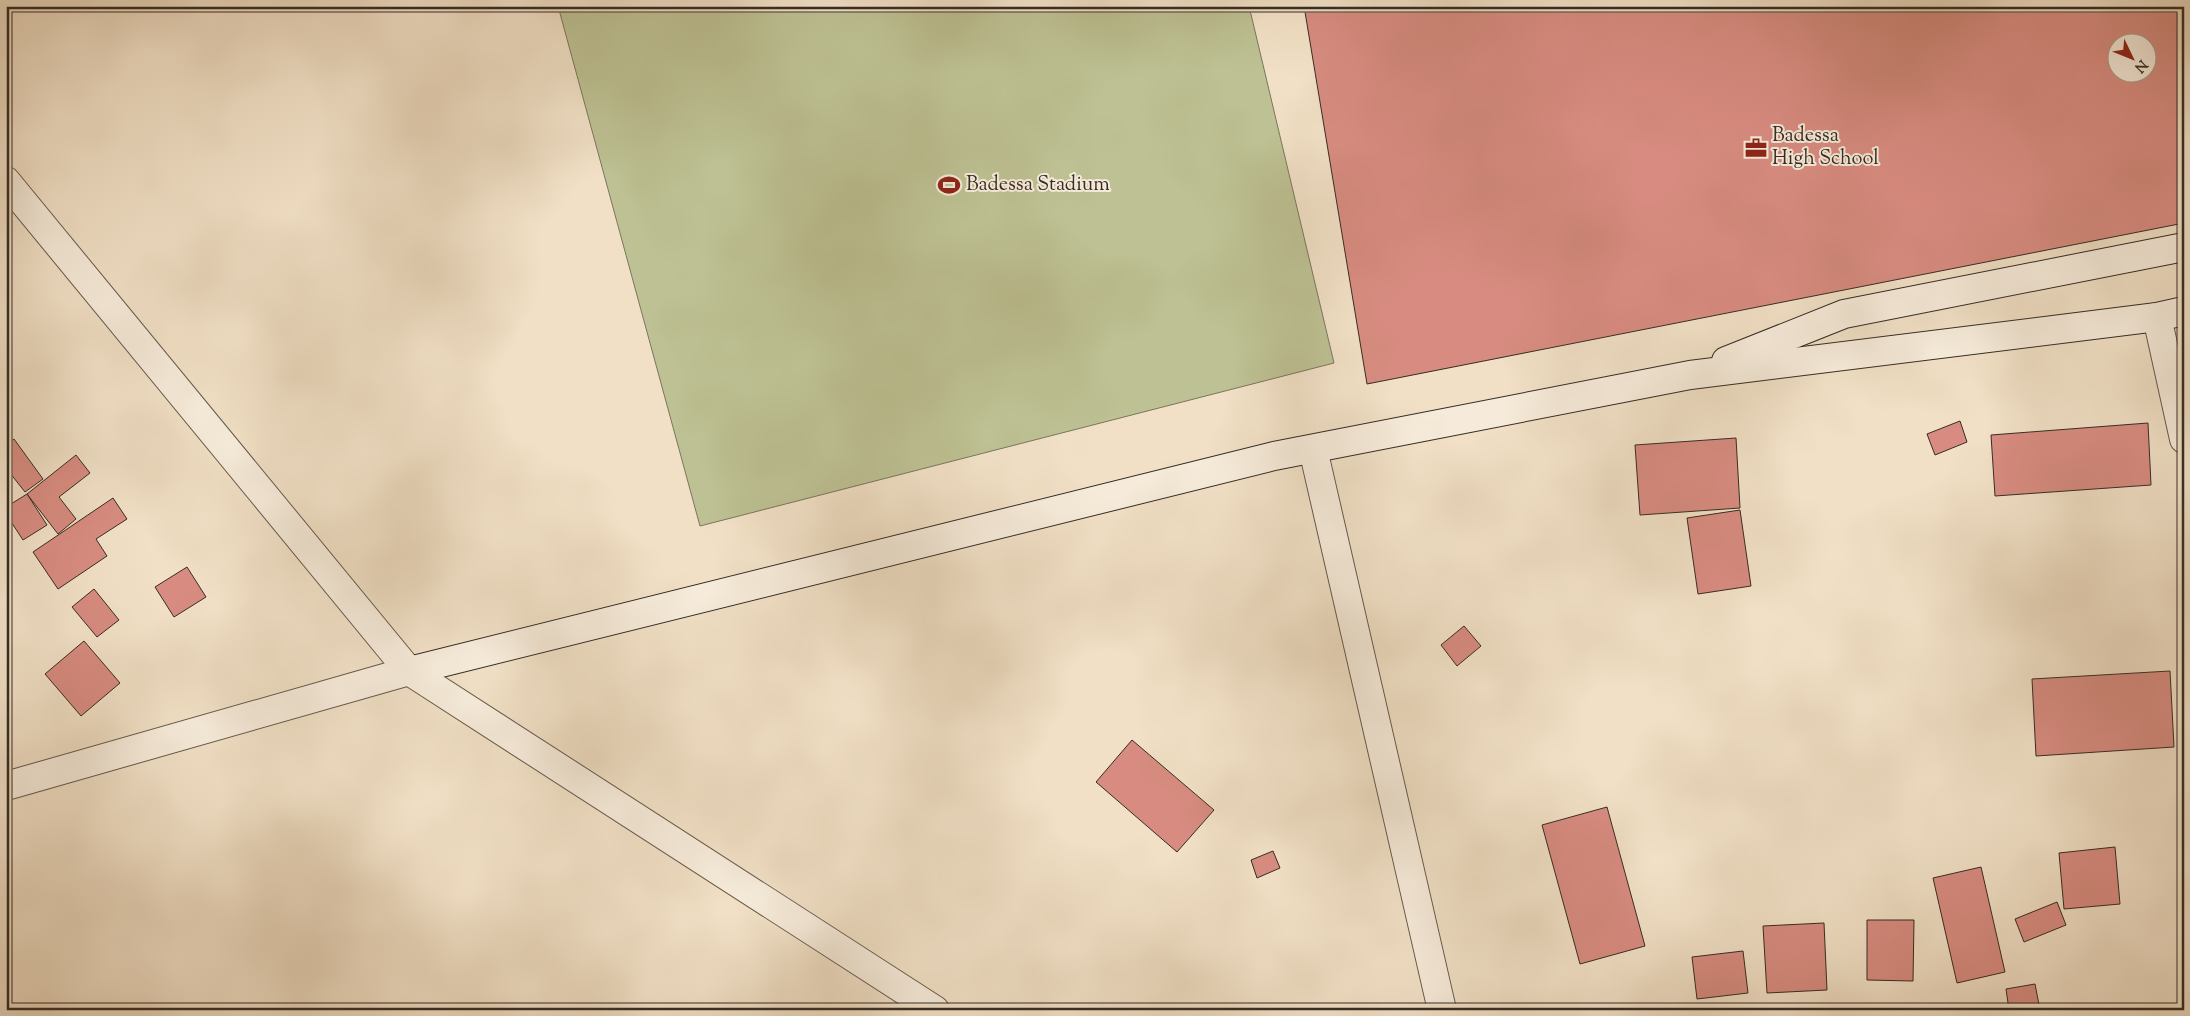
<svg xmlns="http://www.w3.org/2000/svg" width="2190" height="1016" viewBox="0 0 2190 1016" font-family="'Sorts Mill Goudy',serif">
  <rect width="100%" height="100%" fill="#f1e0c6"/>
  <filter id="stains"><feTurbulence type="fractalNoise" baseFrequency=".004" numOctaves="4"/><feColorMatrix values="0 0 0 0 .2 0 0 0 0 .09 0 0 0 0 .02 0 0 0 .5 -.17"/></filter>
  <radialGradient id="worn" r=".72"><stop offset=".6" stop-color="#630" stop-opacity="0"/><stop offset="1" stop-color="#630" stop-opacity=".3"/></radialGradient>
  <polygon fill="#bdc193" stroke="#7a765c" points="558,6 1249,6 1334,363 700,526"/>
  <g fill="#d88c81" stroke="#362c24" fill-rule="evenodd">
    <path d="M1304,6H2184V223L1367,384ZM2118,42H2148V72H2118Z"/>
    <polygon points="1960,421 1967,442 1935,455 1927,434"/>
    <polygon points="2148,423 2151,485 1995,496 1991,435"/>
    <polygon points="1736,438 1740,508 1640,515 1635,445"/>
    <polygon points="14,439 43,479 25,492 6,468 6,445"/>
    <polygon points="76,455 90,473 59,497 76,519 58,534 27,494"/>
    <polygon points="27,494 47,525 23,540 6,514 6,507"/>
    <polygon points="113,498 127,519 96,539 107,556 58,589 33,552"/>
    <polygon points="1740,510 1751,586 1698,594 1687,518"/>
    <polygon points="187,567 206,597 174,617 155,587"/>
    <polygon points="94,589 119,620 97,637 72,607"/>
    <polygon points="1464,626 1481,646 1457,666 1441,645"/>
    <polygon points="84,641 120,683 81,716 45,674"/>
    <polygon points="2170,671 2174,747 2036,756 2032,679"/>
    <polygon points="1132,740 1214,810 1177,852 1096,782"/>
    <polygon points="1607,807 1645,946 1580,964 1542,825"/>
    <polygon points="2115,847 2120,904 2064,909 2059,853"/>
    <polygon points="1273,851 1280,868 1257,878 1251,860"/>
    <polygon points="1981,867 2005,972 1957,983 1933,878"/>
    <polygon points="2057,902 2066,925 2024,942 2015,919"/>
    <polygon points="1867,920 1914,920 1913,981 1867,980"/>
    <polygon points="1824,923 1827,990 1767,993 1763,926"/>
    <polygon points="1743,951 1748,993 1697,999 1692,957"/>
    <polygon points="2035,984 2040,1010 2009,1010 2006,989"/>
    <polygon points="1950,1005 1972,1009 1972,1010 1949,1010"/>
  </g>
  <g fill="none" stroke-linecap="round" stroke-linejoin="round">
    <g stroke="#65594c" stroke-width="30">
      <g id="street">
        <polyline points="6,181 409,671 935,1010"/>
        <polyline points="2157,317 2184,439"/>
        <polyline points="1313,449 1442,1010"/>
        <polyline points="6,786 409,671"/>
      </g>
    </g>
    <g stroke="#362c24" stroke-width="30">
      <g id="secondary">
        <polyline points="1726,361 1844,314 2184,247"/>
        <polyline points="409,671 1274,456 1690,375 2157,317 2184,311"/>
      </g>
    </g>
    <use href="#street" stroke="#f6ebda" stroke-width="28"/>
    <use href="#secondary" stroke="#f6ebda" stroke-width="28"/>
  </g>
  <defs>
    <g id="office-bare" transform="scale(1.725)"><path d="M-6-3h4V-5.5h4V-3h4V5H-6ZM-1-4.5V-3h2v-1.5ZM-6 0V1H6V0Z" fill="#8f2418" stroke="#f6ebda" stroke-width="2.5" paint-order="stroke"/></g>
    <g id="stadium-bare" transform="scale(1.725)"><path d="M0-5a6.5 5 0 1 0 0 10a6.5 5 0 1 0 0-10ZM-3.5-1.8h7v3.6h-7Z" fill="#8f2418" stroke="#f6ebda" stroke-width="2.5" paint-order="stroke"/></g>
  </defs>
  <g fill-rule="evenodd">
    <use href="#office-bare" x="1756" y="148"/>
    <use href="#stadium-bare" x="949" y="185"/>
  </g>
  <g text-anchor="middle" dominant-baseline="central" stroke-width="4" stroke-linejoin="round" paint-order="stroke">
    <g font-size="20" fill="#362c24" stroke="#f6ebda" text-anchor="start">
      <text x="1772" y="136">Badessa<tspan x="1772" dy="23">High School</tspan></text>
      <text x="966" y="185">Badessa Stadium</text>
    </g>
  </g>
  <rect width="2190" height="1016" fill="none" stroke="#f1e0c6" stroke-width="25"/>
  <rect x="8" y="8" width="2175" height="1001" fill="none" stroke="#362c24" stroke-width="2.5"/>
  <rect x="12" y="12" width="2165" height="991" fill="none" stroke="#362c24"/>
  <g transform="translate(2132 58) rotate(133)"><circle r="24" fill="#f6ebda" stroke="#a99f91"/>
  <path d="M0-4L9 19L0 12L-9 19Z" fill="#8f2418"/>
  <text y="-8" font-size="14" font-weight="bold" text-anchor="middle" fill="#362c24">N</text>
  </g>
  <rect width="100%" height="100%" filter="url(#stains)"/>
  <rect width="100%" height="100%" fill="url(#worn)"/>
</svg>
